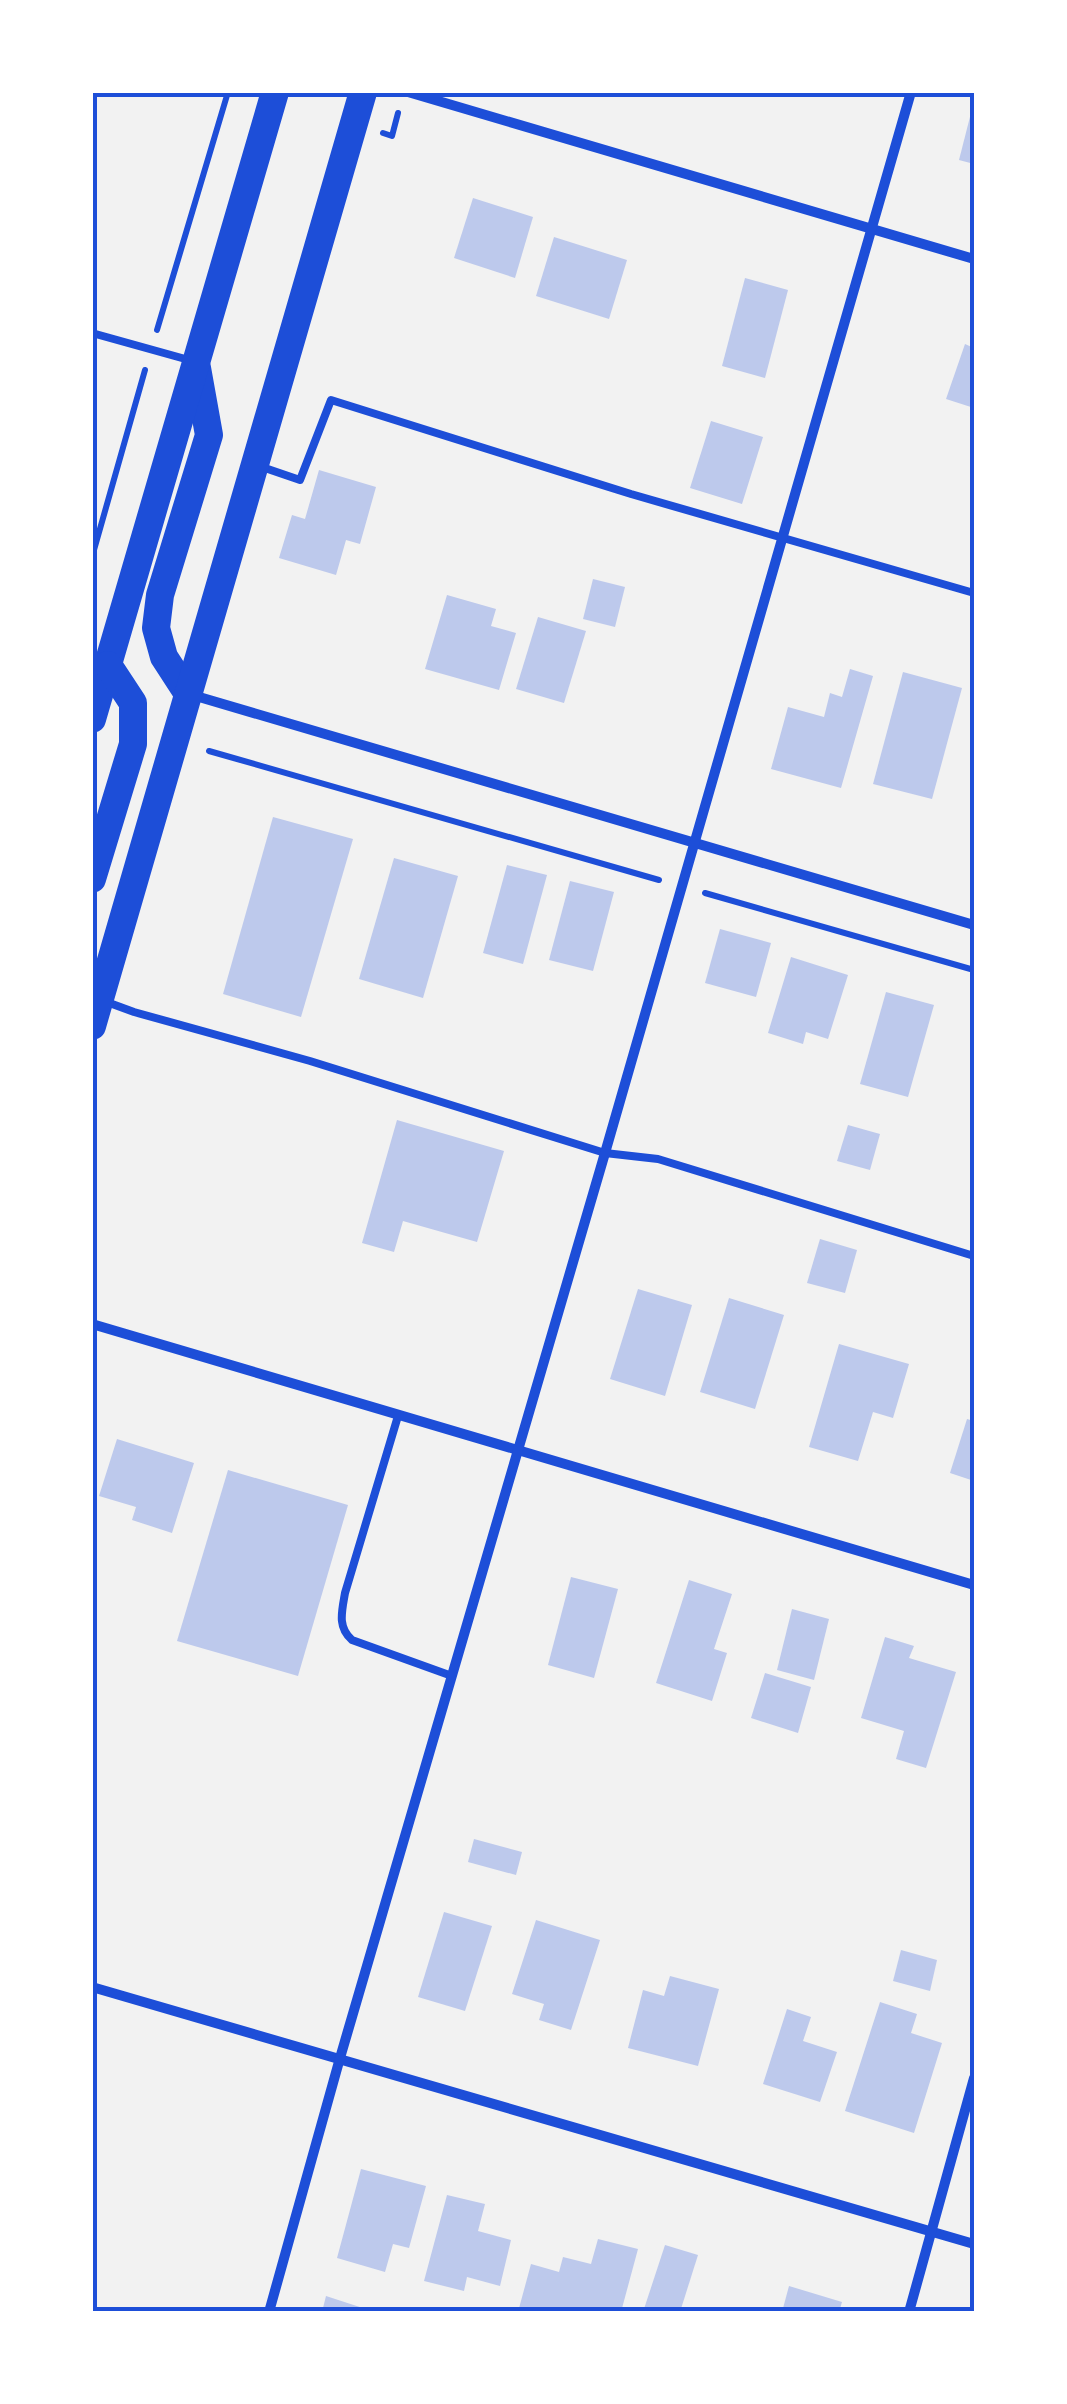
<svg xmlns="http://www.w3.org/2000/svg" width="1067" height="2404" viewBox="0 0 1067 2404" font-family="'Crimson Pro',serif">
  <rect width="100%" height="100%" fill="#f2f2f2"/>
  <g fill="#bdc9ec">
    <polygon points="973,105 974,105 974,164 959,160"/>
    <polygon points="473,198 533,217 515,278 454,258"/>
    <polygon points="554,237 627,260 609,319 536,296"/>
    <polygon points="745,278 788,290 765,378 722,366"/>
    <polygon points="965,344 974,348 974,408 946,399"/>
    <polygon points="711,421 763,437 742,504 690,488"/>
    <polygon points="319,470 376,487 360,544 346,540 336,575 279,558 292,515 305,519"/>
    <polygon points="593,579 625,587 615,627 583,619"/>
    <polygon points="447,595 496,609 491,626 516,633 499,690 425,669"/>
    <polygon points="538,617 586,631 564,703 516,689"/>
    <polygon points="850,669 873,676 841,788 771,769 788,707 824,717 830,693 842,697"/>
    <polygon points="903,672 962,688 932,799 873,784"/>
    <polygon points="273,817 353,839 301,1017 223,994"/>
    <polygon points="394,858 458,876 423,998 359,979"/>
    <polygon points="507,865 547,875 523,964 483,953"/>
    <polygon points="570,881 614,892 593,971 549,960"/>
    <polygon points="720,929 771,943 756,997 705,983"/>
    <polygon points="791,957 848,975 828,1039 806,1032 803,1044 768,1033"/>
    <polygon points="886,992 934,1005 908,1097 860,1084"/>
    <polygon points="397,1120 504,1151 477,1242 403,1221 394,1252 362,1243"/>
    <polygon points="848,1125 880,1134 870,1170 837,1161"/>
    <polygon points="820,1239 857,1250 845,1293 807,1283"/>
    <polygon points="638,1289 692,1305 665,1396 610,1379"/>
    <polygon points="729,1298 784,1315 755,1409 700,1392"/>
    <polygon points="839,1344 909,1364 893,1418 873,1412 858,1461 809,1447"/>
    <polygon points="967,1419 974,1421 974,1481 950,1473"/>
    <polygon points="117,1439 194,1463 172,1533 132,1520 136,1507 99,1496"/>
    <polygon points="228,1470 348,1505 298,1676 177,1641"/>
    <polygon points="571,1577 618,1589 594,1678 548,1665"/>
    <polygon points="689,1580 732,1594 714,1649 727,1653 712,1701 656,1683"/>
    <polygon points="792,1609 829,1619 814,1680 777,1670"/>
    <polygon points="885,1637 914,1646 909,1658 956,1672 926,1768 896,1759 904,1731 861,1718"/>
    <polygon points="765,1673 811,1687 798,1733 751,1718"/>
    <polygon points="474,1839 522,1852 516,1875 468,1862"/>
    <polygon points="444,1912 492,1926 465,2011 418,1997"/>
    <polygon points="536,1920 600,1940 571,2030 539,2020 544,2004 512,1994"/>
    <polygon points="901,1950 937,1960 930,1991 893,1981"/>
    <polygon points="670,1976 719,1989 698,2066 628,2048 643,1990 664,1996"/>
    <polygon points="880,2002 917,2014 911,2033 942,2043 914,2133 845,2111"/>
    <polygon points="787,2009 811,2017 803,2041 837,2052 820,2102 763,2084"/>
    <polygon points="361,2169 426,2186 409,2248 393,2244 385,2272 337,2258"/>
    <polygon points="447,2195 485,2204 478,2231 511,2240 500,2286 467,2277 464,2291 424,2281"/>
    <polygon points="598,2239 638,2249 621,2312 518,2312 531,2264 559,2272 563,2257 591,2264"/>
    <polygon points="665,2245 698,2255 680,2312 643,2312"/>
    <polygon points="789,2286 842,2302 839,2312 782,2312"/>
    <polygon points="326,2296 372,2311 372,2312 322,2312"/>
  </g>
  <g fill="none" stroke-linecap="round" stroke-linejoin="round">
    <g stroke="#1d4ed8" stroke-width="6">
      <polyline points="383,133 392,136 398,113"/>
      <polyline points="157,330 228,92"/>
      <polyline points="92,557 145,370"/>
      <polyline points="209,751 659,880"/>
      <polyline points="705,893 974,970"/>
    </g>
    <g stroke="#1d4ed8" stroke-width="8">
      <polyline points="92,333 189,360"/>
      <polyline points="259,466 300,480 331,400 631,494 974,593"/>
      <polyline points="104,1001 134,1012 310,1061 605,1153 658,1159 974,1256"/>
      <path d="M398,1416L345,1593C342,1611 337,1627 352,1640L452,1676"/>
    </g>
    <g stroke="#1d4ed8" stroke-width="10">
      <polyline points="408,92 974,259"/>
      <polyline points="189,694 974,925"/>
      <polyline points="92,1324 974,1585"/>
      <polyline points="92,1987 974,2244"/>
      <polyline points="269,2312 340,2058 605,1153 911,92"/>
      <polyline points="909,2312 974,2078"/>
    </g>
    <g stroke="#1d4ed8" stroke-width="28">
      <polyline points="188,694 164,657 156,628 160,595 209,435 197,368"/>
      <polyline points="92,719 275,92"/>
      <polyline points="92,879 133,744 133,703 108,665"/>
      <polyline points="92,1026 363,92"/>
    </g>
  </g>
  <rect width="1067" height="2404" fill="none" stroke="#ffffff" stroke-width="190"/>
  <rect x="95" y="95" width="877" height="2214" fill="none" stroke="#1d4ed8" stroke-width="4"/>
</svg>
